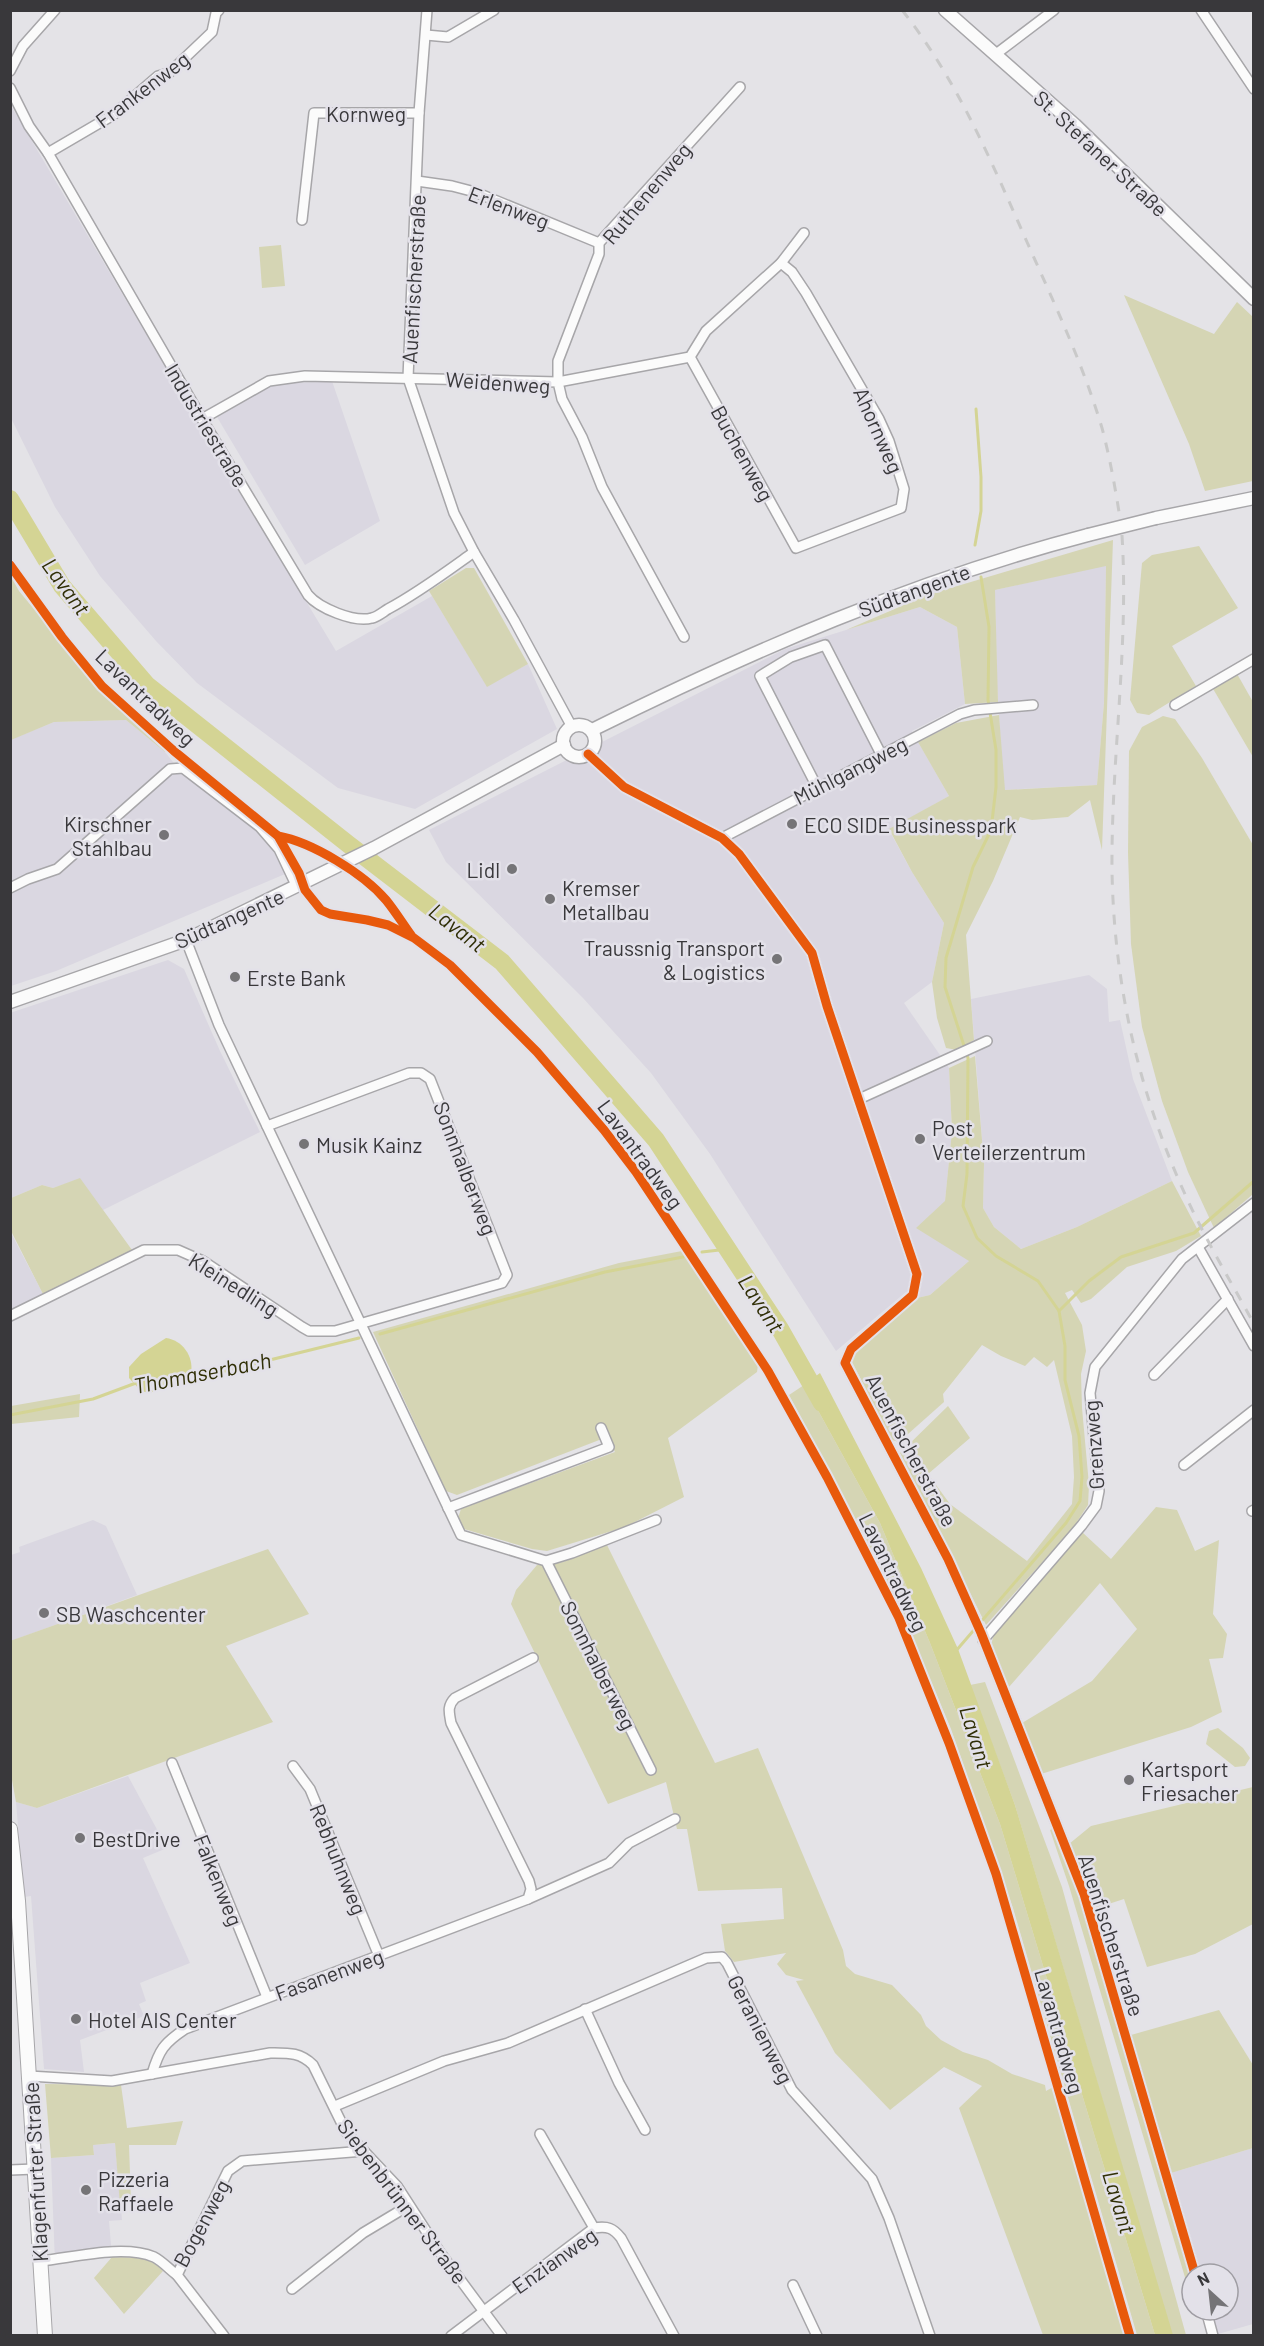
<svg xmlns="http://www.w3.org/2000/svg" width="1264" height="2346" viewBox="0 0 1264 2346" font-family="Barlow,sans-serif">
  <rect width="100%" height="100%" fill="#e4e3e7"/>
  <g fill="#dad7e1">
    <polygon points="10,104 201,427 336,651 432,596 487,686 528,664 557,729 415,809 338,788 197,683 156,641 100,576 55,507 11,418"/>
    <polygon points="332,381 380,521 305,565 217,417 272,384"/>
    <polygon points="1106,565 1104,703 1097,785 1004,790 997,687 995,590"/>
    <polygon points="920,607 957,627 965,704 912,731 949,796 889,830 912,872 944,923 932,982 904,1003 949,1068 952,1131 945,1201 969,1261 930,1295 917,1298 906,1292 836,1351 710,1154 651,1073 583,998 446,862 429,830 785,649"/>
    <polygon points="126,720 165,752 181,772 267,838 285,874 56,971 11,986 10,740 54,722"/>
    <polygon points="168,960 184,969 220,1051 260,1132 103,1210 80,1179 53,1188 42,1185 11,1198 10,1013"/>
    <polygon points="1089,975 1107,989 1109,1022 1120,1020 1133,1079 1172,1181 1077,1227 1021,1249 994,1227 983,1208 984,1164 971,999"/>
    <polygon points="10,1231 43,1294 11,1311 10,1311"/>
    <polygon points="93,1520 106,1526 137,1595 11,1641 11,1555 20,1552 19,1547"/>
    <polygon points="128,1776 167,1848 143,1858 190,1963 140,1983 146,2001 139,2004 144,2016 80,2040 84,2072 44,2069 31,1896 24,1897 16,1802 37,1808"/>
    <polygon points="115,2143 122,2220 109,2221 112,2257 55,2264 51,2158 94,2155 93,2145"/>
    <polygon points="1253,2148 1253,2324 1218,2334 1211,2310 1228,2310 1228,2274 1200,2274 1171,2173"/>
  </g>
  <g fill="#d5d5b4">
    <polygon points="281,245 285,286 262,288 259,247"/>
    <polygon points="1124,295 1214,334 1237,302 1253,317 1253,481 1205,491 1189,444"/>
    <polygon points="1113,540 1102,850 1090,800 1068,817 1032,820 1020,817 993,881 966,935 974,1040 957,1050 946,1048 937,1018 932,982 944,923 912,872 889,829 949,796 918,742 956,723 999,715 1005,790 1097,785 1104,703 1106,566 995,590 998,702 965,704 957,627 920,607 846,630 927,595"/>
    <polygon points="1199,546 1238,608 1172,646 1196,686 1149,715 1137,713 1130,700 1142,563 1152,555"/>
    <polygon points="466,568 474,568 528,664 487,687 429,591"/>
    <polygon points="10,575 19,591 98,687 166,749 165,752 126,720 54,722 11,740"/>
    <polygon points="1236,672 1253,702 1253,757 1212,687"/>
    <polygon points="1163,716 1175,719 1202,758 1253,845 1253,1194 1214,1228 1188,1172 1162,1101 1142,1027 1131,944 1128,853 1129,751 1142,727"/>
    <polygon points="975,1056 984,1164 983,1208 994,1227 1021,1249 1077,1227 1172,1181 1201,1236 1176,1251 1127,1267 1091,1299 1081,1303 1072,1290 1065,1293 1082,1325 1086,1351 1081,1374 1082,1408 1089,1485 1088,1505 1073,1528 986,1625 900,1453 948,1406 970,1438 928,1474 950,1504 1027,1561 1072,1504 1074,1477 1072,1436 1054,1360 1047,1367 1034,1357 1025,1366 1001,1356 982,1345 943,1394 944,1402 899,1442 892,1440 852,1362 854,1353 917,1298 930,1295 969,1261 916,1228 945,1201 952,1131 949,1068"/>
    <polygon points="80,1178 132,1250 43,1294 11,1231 11,1198 42,1185 53,1188"/>
    <polygon points="682,1251 758,1365 757,1372 668,1438 684,1497 625,1527 547,1551 532,1549 464,1529 458,1518 461,1509 615,1452 607,1437 457,1495 446,1491 373,1332 619,1263"/>
    <polygon points="804,1385 880,1523 930,1643 1000,1824 1155,2335 1137,2335 1013,1908 951,1729 916,1645 833,1477 789,1395"/>
    <polygon points="80,1394 79,1417 11,1424 11,1406"/>
    <polygon points="1156,1507 1177,1510 1195,1551 1219,1540 1213,1614 1227,1634 1223,1658 1209,1659 1222,1712 1191,1727 1041,1774 1022,1723 1092,1681 1137,1629 1100,1583 1009,1687 991,1645 994,1634 1082,1532 1111,1559"/>
    <polygon points="607,1545 715,1763 758,1748 843,1950 846,1966 855,1974 892,1985 921,2015 926,2026 941,2040 963,2052 988,2060 1012,2074 1045,2085 1046,2091 1055,2086 1125,2335 1043,2335 959,2108 982,2086 944,2067 890,2110 835,2053 796,1981 804,1980 786,1975 777,1964 786,1953 734,1962 725,1951 721,1924 784,1919 782,1888 698,1891 687,1829 677,1829 666,1782 608,1804 511,1604 516,1590 537,1565 563,1562"/>
    <polygon points="268,1549 309,1614 226,1646 273,1722 37,1808 16,1802 10,1769 10,1641"/>
    <polygon points="985,1682 1062,1887 1186,2335 1172,2335 1015,1805 970,1685"/>
    <polygon points="1218,1728 1243,1748 1250,1758 1245,1766 1235,1767 1206,1744 1209,1731"/>
    <polygon points="1253,1787 1253,1924 1195,1954 1147,1967 1124,1899 1096,1908 1069,1844 1091,1826"/>
    <polygon points="1052,1829 1077,1889 1192,2281 1192,2301 1069,1886 1050,1830"/>
    <polygon points="1219,2010 1253,2065 1253,2148 1171,2173 1131,2035"/>
    <polygon points="45,2084 121,2085 127,2128 183,2121 176,2145 129,2145 131,2203 120,2205 115,2143 93,2145 94,2155 51,2158"/>
    <path d="M112,2257C130,2258 149,2255 163,2271L124,2314L94,2278Z"/>
  </g>
  <g fill="#d4d494">
    <path d="M166,1338C182,1340 194,1356 191,1373L150,1393L141,1391L129,1378V1367L141,1354Z"/>
    <polygon points="820,1373 921,1568 958,1649 1015,1805 1173,2335 1155,2335 1000,1824 930,1643 880,1523 804,1385"/>
  </g>
  <g fill="none" stroke-linecap="round" stroke-linejoin="round">
    <g stroke="#d4d494" stroke-width="3">
      <polyline points="975,545 981,511 981,477 976,409"/>
      <polyline points="702,1252 728,1249"/>
      <polyline points="1059,1311 1089,1281 1121,1257 1194,1233 1254,1181"/>
      <polyline points="380,1334 605,1272 683,1257"/>
      <polyline points="190,1373 225,1371 359,1338"/>
      <polyline points="10,1415 93,1399 136,1383"/>
      <polyline points="955,1652 1066,1523 1080,1501 1082,1477 1079,1436 1065,1380 1065,1346 1059,1311 1038,1281 996,1256 977,1238 963,1206 967,1174 968,1058 945,987 946,958 973,867 991,830 996,787 996,750 988,700 989,627 981,577"/>
    </g>
    <polyline stroke="#d4d494" stroke-width="18" points="10,499 62,586 147,685 348,844 502,962 656,1140 780,1329 822,1403"/>
    <g stroke="#a7a6a9" stroke-width="12">
      <g id="street">
        <polyline points="427,10 419,113 408,378 454,513 474,552 514,620 572,727"/>
        <polyline points="1201,10 1254,89"/>
        <polyline points="426,35 448,37 494,10"/>
        <polyline points="996,54 1054,10"/>
        <polyline points="10,71 23,46 55,10"/>
        <polyline points="740,87 599,243 599,254 558,361 558,382 690,357 706,331 781,263 804,233"/>
        <path d="M10,88L29,126L48,153L202,419L308,595C319,608 354,623 372,618C377,617 383,612 388,609C418,593 446,572 474,552"/>
        <polyline points="48,153 113,115 158,76 169,73 212,32 216,13 219,10"/>
        <polyline points="417,181 452,186 475,192 599,243"/>
        <polyline points="302,220 314,113 419,113"/>
        <polyline points="690,357 796,548 901,508 904,489 889,441 879,419 806,293 792,272 781,263"/>
        <polyline points="202,419 269,381 305,376 558,382 562,399 582,437 602,487 684,637"/>
        <polyline points="1175,705 1254,659"/>
        <polyline points="588,754 624,787 722,838 739,854 812,953 827,1006 917,1274 913,1295 851,1349 845,1363 948,1559 981,1633 1084,1894 1195,2274"/>
        <polyline points="817,787 760,676 791,657 825,645 881,754"/>
        <polyline points="722,838 960,714 974,710 1033,705"/>
        <polyline points="10,888 28,879 57,869 170,769 183,768 260,827 279,849 297,887"/>
        <polyline points="186,940 219,1025 461,1535 546,1561 651,1770"/>
        <polyline points="859,1099 987,1041"/>
        <polyline points="1198,1247 1254,1346"/>
        <polyline points="10,1316 144,1250 178,1250 203,1261 302,1327 309,1331 335,1331 502,1283 507,1275 430,1079 421,1073 409,1073 267,1126"/>
        <polyline points="1154,1375 1228,1299"/>
        <polyline points="1184,1465 1254,1410"/>
        <polyline points="448,1508 609,1447 601,1428"/>
        <polyline points="1252,1511 1254,1510"/>
        <polyline points="546,1561 572,1553 656,1520"/>
        <polyline points="983,1640 1082,1525 1096,1506 1099,1491 1090,1393 1095,1367 1182,1259 1254,1203"/>
        <polyline points="172,1763 267,1997"/>
        <polyline points="293,1766 310,1789 379,1956"/>
        <polyline points="528,1899 609,1863 629,1843 675,1819"/>
        <polyline points="585,2009 619,2083 645,2130"/>
        <path d="M152,2074C159,2050 164,2043 185,2029L528,1899L531,1889L529,1881L451,1723C449,1712 447,1706 455,1698L533,1658"/>
        <path d="M29,2076L112,2081L270,2053C288,2053 300,2052 313,2065L346,2132L397,2186L439,2251L502,2336"/>
        <polyline points="335,2106 444,2061 508,2043 706,1958 722,1957 727,1963 792,2090 872,2179 889,2218 930,2336"/>
        <polyline points="540,2134 594,2228"/>
        <polyline points="10,2170 35,2169"/>
        <path d="M40,2261C72,2258 123,2244 154,2257C162,2261 169,2269 177,2275L228,2171L242,2161L364,2151"/>
        <polyline points="177,2275 224,2336"/>
        <polyline points="793,2285 817,2336"/>
        <polyline points="292,2289 363,2233 408,2206"/>
        <polyline points="1206,2310 1213,2336"/>
        <path d="M451,2336L594,2228C608,2226 613,2228 621,2238L674,2336"/>
      </g>
    </g>
    <g stroke="#a7a6a9" stroke-width="15">
      <g id="secondary">
        <polyline points="945,10 1075,125 1254,299"/>
        <polyline points="1156,518 1254,498"/>
        <circle cx="579" cy="741" r="16"/>
        <path d="M592,730C751,651 915,580 1088,535"/>
        <polyline points="10,1002 186,940 374,848 564,745"/>
      </g>
    </g>
    <g stroke="#a7a6a9" stroke-width="16">
      <polyline id="primary" points="10,1829 18,1901 45,2336"/>
    </g>
    <use href="#street" stroke="#fbfbfb" stroke-width="9"/>
    <use href="#secondary" stroke="#fbfbfb" stroke-width="12"/>
    <use href="#primary" stroke="#fbfbfb" stroke-width="14"/>
    <g stroke="#c9c9c9" stroke-width="3" stroke-dasharray="10 10" stroke-linecap="butt">
      <path d="M902,10C958,81 991,161 1027,242C1054,303 1083,364 1102,428C1110,458 1115,487 1120,518"/>
      <path d="M1122,535C1129,647 1111,759 1112,871C1114,983 1138,1090 1184,1192C1204,1237 1230,1280 1254,1324"/>
    </g>
    <g stroke="#a7a6a9" stroke-width="15" stroke-linecap="butt">
      <polyline id="secondary-bridge" points="1088,535 1156,518"/>
    </g>
    <use href="#secondary-bridge" stroke="#fbfbfb" stroke-width="12"/>
    <g stroke="#e3e1e9" stroke-width="13">
      <g id="cycleway">
        <polyline points="10,565 62,637 102,686 174,751 278,836 299,873 305,890 321,910 330,914 367,920 388,925 414,938 450,965 537,1052 604,1130 636,1172 768,1371 827,1477 899,1618 949,1743 996,1874 1130,2336"/>
        <polyline points="588,754 624,787 722,838 739,854 812,953 827,1006 917,1274 913,1295 851,1349 845,1363 948,1559 981,1633 1084,1894 1195,2274"/>
        <path d="M278,836C312,842 364,874 386,900C395,911 403,924 411,935"/>
      </g>
    </g>
    <use href="#cycleway" stroke="#e8590c" stroke-width="9"/>
  </g>
  <g fill="#757477" stroke="#e3e1e9" stroke-width="2">
    <circle cx="792" cy="824" r="6"/>
    <circle cx="164" cy="835" r="6"/>
    <circle cx="512" cy="869" r="6"/>
    <circle cx="550" cy="899" r="6"/>
    <circle cx="777" cy="959" r="6"/>
    <circle cx="235" cy="977" r="6"/>
    <circle cx="920" cy="1139" r="6"/>
    <circle cx="304" cy="1144" r="6"/>
    <circle cx="44" cy="1613" r="6"/>
    <circle cx="1129" cy="1780" r="6"/>
    <circle cx="80" cy="1838" r="6"/>
    <circle cx="76" cy="2019" r="6"/>
    <circle cx="86" cy="2190" r="6"/>
  </g>
  <g text-anchor="middle" dominant-baseline="central" stroke-width="5" stroke-linejoin="round" paint-order="stroke">
    <g font-size="21" fill="#39383b" stroke="#e3e1e9">
      <text transform="translate(142 89) rotate(-37)">Frankenweg</text>
      <text x="366" y="113">Kornweg</text>
      <text transform="translate(1101 153) rotate(43)">St. Stefaner Straße</text>
      <text transform="translate(646 193) rotate(-50)">Ruthenenweg</text>
      <text transform="translate(509 207) rotate(21)">Erlenweg</text>
      <text transform="translate(413 279) rotate(-87)">Auenfischerstraße</text>
      <text transform="translate(498 382) rotate(4)">Weidenweg</text>
      <text transform="translate(207 425) rotate(59)">Industriestraße</text>
      <text transform="translate(879 430) rotate(66)">Ahornweg</text>
      <text transform="translate(743 453) rotate(61)">Buchenweg</text>
      <text transform="translate(914 590) rotate(-20)">Südtangente</text>
      <text transform="translate(146 697) rotate(44)">Lavantradweg</text>
      <text transform="translate(850 770) rotate(-27)">Mühlgangweg</text>
      <text transform="translate(229 918) rotate(-24)">Südtangente</text>
      <text transform="translate(641 1154) rotate(54)">Lavantradweg</text>
      <text transform="translate(466 1168) rotate(69)">Sonnhalberweg</text>
      <text transform="translate(234 1284) rotate(32)">Kleinedling</text>
      <text transform="translate(1093 1445) rotate(-94)">Grenzweg</text>
      <text transform="translate(912 1450) rotate(62)">Auenfischerstraße</text>
      <text transform="translate(894 1572) rotate(64)">Lavantradweg</text>
      <text transform="translate(599 1665) rotate(63)">Sonnhalberweg</text>
      <text transform="translate(339 1859) rotate(68)">Rebhuhnweg</text>
      <text transform="translate(219 1880) rotate(68)">Falkenweg</text>
      <text transform="translate(1112 1935) rotate(72)">Auenfischerstraße</text>
      <text transform="translate(329 1974) rotate(-20)">Fasanenweg</text>
      <text transform="translate(761 2029) rotate(63)">Geranienweg</text>
      <text transform="translate(1060 2031) rotate(74)">Lavantradweg</text>
      <text transform="translate(35 2172) rotate(-93)">Klagenfurter Straße</text>
      <text transform="translate(403 2201) rotate(53)">Siebenbrünner Straße</text>
      <text transform="translate(201 2223) rotate(-62)">Bogenweg</text>
      <text transform="translate(554 2260) rotate(-35)">Enzianweg</text>
    </g>
    <g font-size="21" fill="#39383b" stroke="#e3e1e9" text-anchor="start">
      <text x="152" y="823" text-anchor="end">Kirschner<tspan x="152" dy="24">Stahlbau</tspan></text>
      <text x="804" y="824">ECO SIDE Businesspark</text>
      <text x="500" y="869" text-anchor="end">Lidl</text>
      <text x="562" y="887">Kremser<tspan x="562" dy="24">Metallbau</tspan></text>
      <text x="765" y="947" text-anchor="end">Traussnig Transport<tspan x="765" dy="24">&amp; Logistics</tspan></text>
      <text x="247" y="977">Erste Bank</text>
      <text x="932" y="1127">Post<tspan x="932" dy="24">Verteilerzentrum</tspan></text>
      <text x="316" y="1144">Musik Kainz</text>
      <text x="56" y="1613">SB Waschcenter</text>
      <text x="1141" y="1768">Kartsport<tspan x="1141" dy="24">Friesacher</tspan></text>
      <text x="92" y="1838">BestDrive</text>
      <text x="88" y="2019">Hotel AIS Center</text>
      <text x="98" y="2178">Pizzeria<tspan x="98" dy="24">Raffaele</tspan></text>
    </g>
    <g font-size="22" font-style="italic" fill="#302f06" stroke="#e3e1e9">
      <text transform="translate(67 586) rotate(54)">Lavant</text>
      <text transform="translate(458 927) rotate(38)">Lavant</text>
      <text transform="translate(762 1303) rotate(57)">Lavant</text>
      <text transform="translate(202 1372) rotate(-11)">Thomaserbach</text>
      <text transform="translate(977 1737) rotate(73)">Lavant</text>
      <text transform="translate(1120 2202) rotate(73)">Lavant</text>
    </g>
  </g>
  <rect width="1264" height="2346" fill="none" stroke="#39383b" stroke-width="24"/>
  <g transform="translate(1210 2292) rotate(333)"><circle r="28" fill="#e3e1e9" stroke="#9f9da3" stroke-width="1.5"/>
  <path d="M0-4.5L10 22L0 15L-10 22Z" fill="#757477"/>
  <text y="-9" font-size="16" font-weight="bold" text-anchor="middle" fill="#39383b">N</text>
  </g>
</svg>
